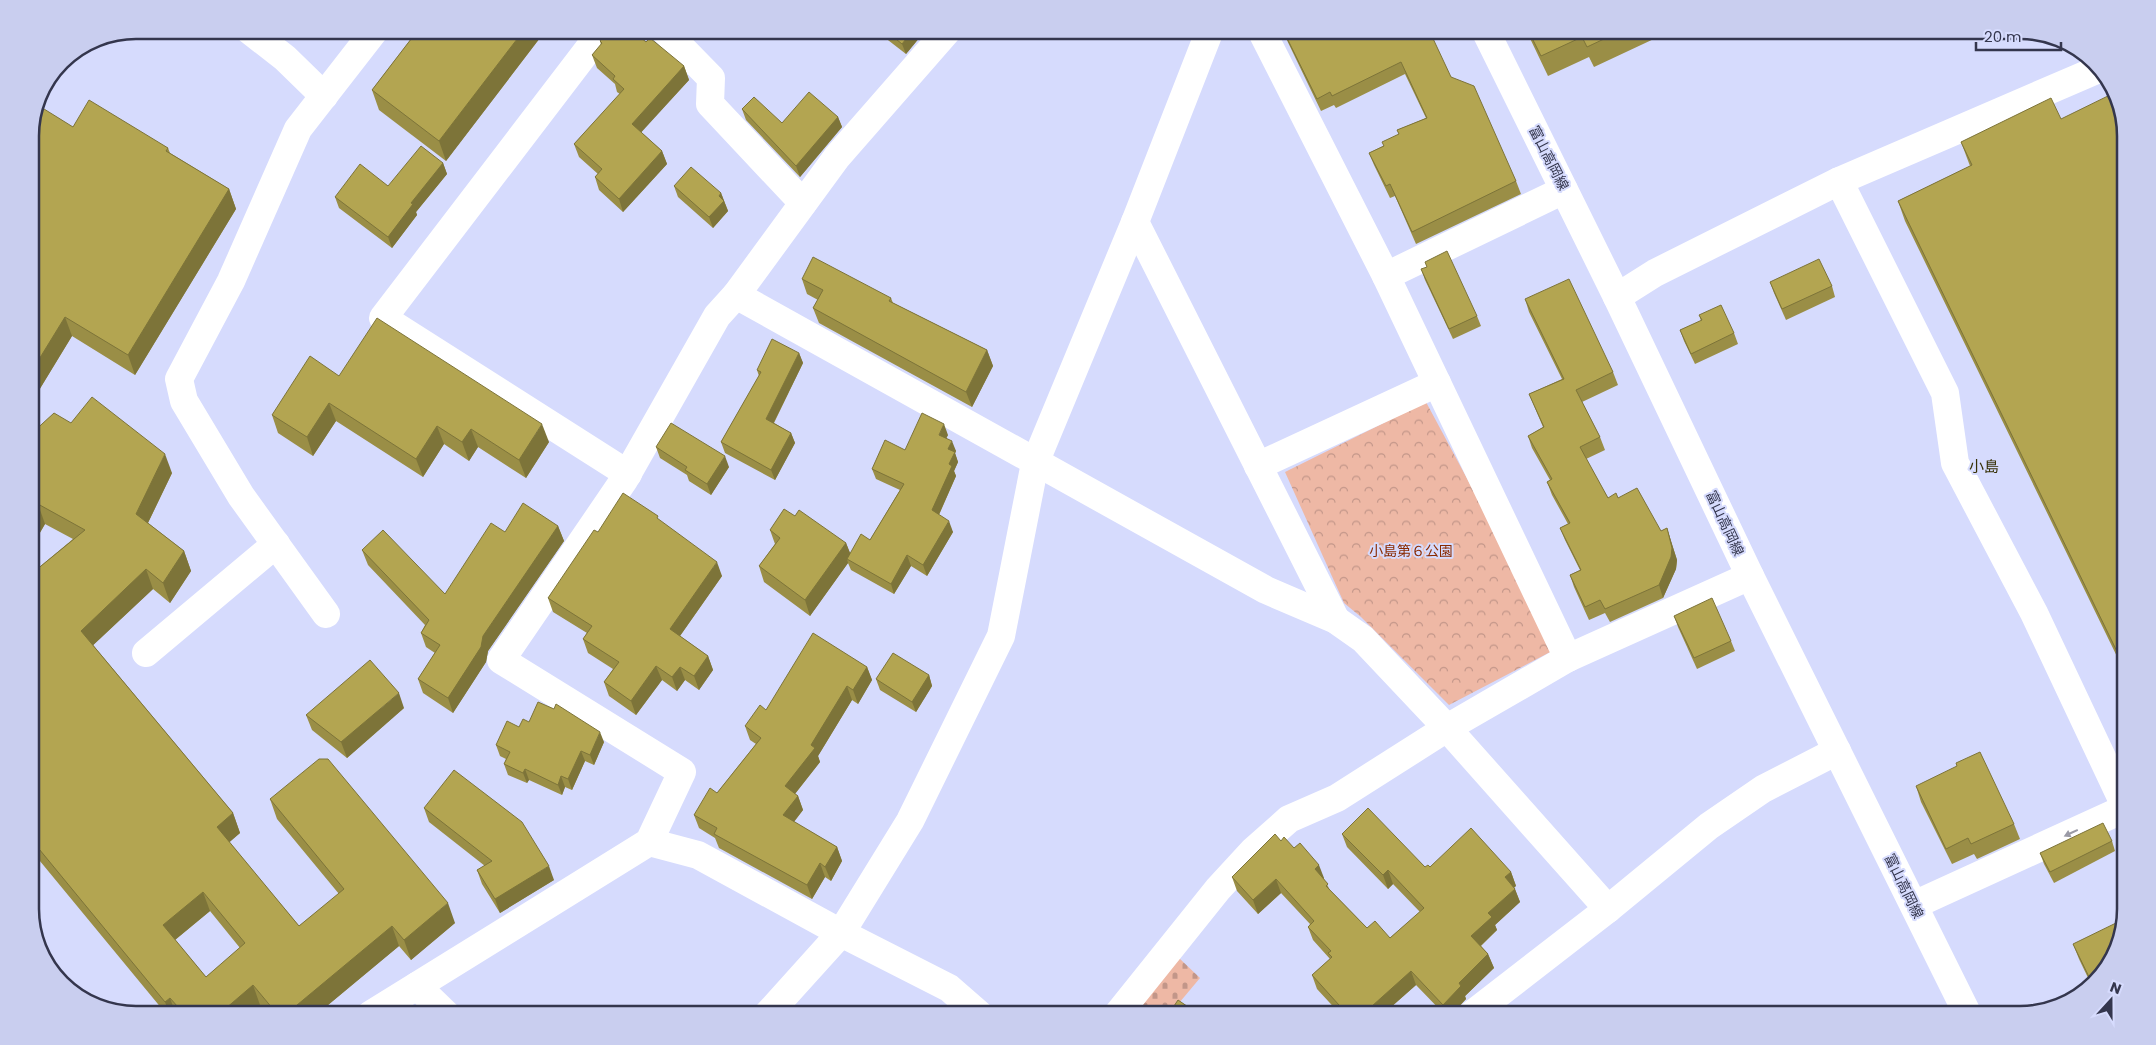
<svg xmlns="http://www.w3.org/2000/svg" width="2156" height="1045" viewBox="0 0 2156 1045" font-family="Poppins,'Noto Sans JP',sans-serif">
  <defs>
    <pattern id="forest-crowns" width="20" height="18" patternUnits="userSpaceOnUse" patternTransform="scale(1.25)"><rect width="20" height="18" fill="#eeb8a5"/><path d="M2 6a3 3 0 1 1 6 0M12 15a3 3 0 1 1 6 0" fill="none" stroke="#c29689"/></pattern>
    <pattern id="cemetery-stones" width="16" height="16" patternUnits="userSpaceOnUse" patternTransform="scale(1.25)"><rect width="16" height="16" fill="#eeb8a5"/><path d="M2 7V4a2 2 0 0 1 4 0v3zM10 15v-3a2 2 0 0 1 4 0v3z" fill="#c29689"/></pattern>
  </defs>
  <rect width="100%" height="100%" fill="#d6dbfd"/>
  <polygon fill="url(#forest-crowns)" points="1426,402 1558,648 1449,705 1361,617 1344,603 1285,472"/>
  <polygon fill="url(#cemetery-stones)" points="1179,958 1200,978 1169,1015 1132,1015"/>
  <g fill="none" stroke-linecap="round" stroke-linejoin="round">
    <g stroke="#fff" stroke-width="28">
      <polyline points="249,30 285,58 324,96"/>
      <polyline points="603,30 383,318 628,474"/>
      <polyline points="664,30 711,78 710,104 803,203"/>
      <polyline points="1261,30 1386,276 1568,658"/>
      <polyline points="1839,181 1945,393 1955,463 2034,613 2126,808"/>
      <polyline points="1135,222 1336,620"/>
      <polyline points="1386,276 1564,190"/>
      <polyline points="736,295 1266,590 1336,620 1363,639 1447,728 1608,909"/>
      <polyline points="1258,466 1437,383"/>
      <polyline points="326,614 241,496 184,401 179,379 231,281 298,129 375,30"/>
      <polyline points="146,653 276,544"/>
      <polyline points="649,842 698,855 841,933 949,988 980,1015"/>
      <polyline points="1914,905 2126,808"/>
      <polyline points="417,986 447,1015"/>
      <polyline points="370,1015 649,842 682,772 501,660 624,480 717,316 736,295 837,157 948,30"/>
      <polyline points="767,1015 841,933 910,821 1001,636 1035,463 1135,222 1210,30"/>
      <polyline points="1117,1015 1218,889 1253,851 1289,819 1337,798 1447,728 1568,658 1750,576"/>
      <polyline points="1471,1015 1608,909 1709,826 1763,789 1837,751"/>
    </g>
    <polyline stroke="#fff" stroke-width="28" points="1617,297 1655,273 1839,181 2099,69"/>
    <polyline stroke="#fff" stroke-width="28" points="1485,30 1617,297 1750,576 1968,1015"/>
    <polyline stroke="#62657f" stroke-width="4" points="44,957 70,987"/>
  </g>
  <g fill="#9a8e46" fill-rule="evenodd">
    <polygon points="418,30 546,30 446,161 379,110 372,90"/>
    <polygon points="875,30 917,30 920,37 906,54"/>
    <polygon points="1282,30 1370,30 1371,33 1451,77 1516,181 1521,194 1416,244 1395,196 1390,198 1374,165 1369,153 1383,146 1399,134 1397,130 1426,118 1405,74 1336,108 1334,105 1321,111"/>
    <polygon points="1526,30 1673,30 1594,67 1589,57 1548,76"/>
    <polygon points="600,41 646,42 684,66 689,80 641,132 662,151 667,164 623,212 599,190 595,177 598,174 579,157 574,144 620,94 617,92 615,84 597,68 592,55 601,45"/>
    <polygon points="742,109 782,123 838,117 842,127 800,177 746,120"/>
    <polygon points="2061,119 2126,129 2126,675 1905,221 1898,201 1970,166 1961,142"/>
    <polygon points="73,127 168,148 170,153 229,189 236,209 135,375 72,336 30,405"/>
    <polygon points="443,163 447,174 416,212 417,215 392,248 339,208 335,197 388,186"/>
    <polygon points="674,186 721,193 728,211 713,228 678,197"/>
    <polygon points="1421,269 1477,316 1481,326 1453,339 1425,280"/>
    <polygon points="802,279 891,298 893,303 987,350 993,366 972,407 819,323 813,308 818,300 807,294"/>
    <polygon points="1770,282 1832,286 1835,297 1786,320 1774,293"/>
    <polygon points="1525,299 1613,372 1618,385 1582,402 1600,437 1605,450 1586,459 1608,498 1618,498 1661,531 1667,528 1671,541 1677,560 1676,569 1663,598 1610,622 1605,613 1589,620 1574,587 1570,575 1580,570 1565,540 1560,528 1568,524 1552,495 1547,482 1550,480 1532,448 1528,436 1543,427 1529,394 1562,379 1529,312"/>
    <polygon points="1699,315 1734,333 1738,344 1695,364 1684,341 1680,330 1701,321"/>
    <polygon points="799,353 803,363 774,423 791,433 795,443 775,480 725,453 721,442 759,376 757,370"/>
    <polygon points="339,376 549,442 526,478 478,447 469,461 444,444 423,477 336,421 313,456 278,433 272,415"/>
    <path d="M71,423L172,473L148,523L184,551L191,571L170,603L153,589L93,645L233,813L240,833L229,842L299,926L339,894L277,819L270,799L455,923L411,960L399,946L316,1015H268L260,1005L248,1015H167L30,849V575L73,539L45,524L38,536H30V435ZM210,911L240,948L206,977L175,940Z"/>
    <polygon points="948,435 946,438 956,451 955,453 958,462 954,471 956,476 939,515 953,532 927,576 911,566 894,594 851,570 848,563 810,616 764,582 759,566 775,544 770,530 795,516 846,543 850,553 870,540 900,490 876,479 872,469 905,450"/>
    <polygon points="656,447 729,467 711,495 689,481 687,475 660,458"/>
    <polygon points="659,520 722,576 680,636 708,656 713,670 699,690 685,680 677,691 662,680 636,715 609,696 604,682 613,669 588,653 583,639 587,633 553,612 548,598 598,532"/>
    <polygon points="558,526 564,541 488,651 486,662 453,713 423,693 418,679 435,653 426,647 421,633 425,625 368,565 362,550 445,594 505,532"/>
    <polygon points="1674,616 1731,641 1735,651 1697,669 1678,627"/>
    <polygon points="867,667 872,680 858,704 852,700 818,756 820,762 795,794 798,796 803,810 794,822 837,847 842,861 831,881 825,877 812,899 719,848 715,838 699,828 694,815 717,793 756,744 750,740 745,726 766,710"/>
    <polygon points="929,675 932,686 916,712 880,690 876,679"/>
    <polygon points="404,708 347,758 312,730 306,715"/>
    <polygon points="519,727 604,742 594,765 585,761 572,790 565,787 562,795 529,780 527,783 508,775 504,764 506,759 500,756 496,745"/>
    <polygon points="1916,786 2014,824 2020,839 1977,859 1974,854 1952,864 1921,802"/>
    <polygon points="424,808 554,880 500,913 482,884 477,870 485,866 429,822"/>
    <polygon points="1342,834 1425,867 1430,867 1511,872 1516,886 1514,887 1520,902 1495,925 1497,930 1481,946 1488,954 1494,968 1465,996 1466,999 1451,1015 1445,1015 1416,985 1382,1015 1341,1015 1317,989 1312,975 1330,959 1313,940 1308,927 1310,924 1281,893 1258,914 1237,891 1232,877 1281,841 1294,848 1324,878 1324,879 1330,890 1367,928 1390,938 1420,912 1393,884 1388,889 1347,847"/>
    <polygon points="2112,841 2115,851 2054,883 2044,864 2040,853"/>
    <polygon points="2073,944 2115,956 2091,984 2079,959"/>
  </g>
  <g fill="#7d7439">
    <polygon points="524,30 546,30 446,161 439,141"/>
    <polygon points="913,30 917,30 920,37 906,54 902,44"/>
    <polygon points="684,66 689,80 637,137 632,124"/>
    <polygon points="838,117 842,127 800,177 796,166"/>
    <polygon points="662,151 667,164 623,212 619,199"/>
    <polygon points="443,163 447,174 416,212 417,215 392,248 388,237 411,203"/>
    <polygon points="229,189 236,209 135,375 128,355"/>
    <polygon points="721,193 728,211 713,228 709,217"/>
    <polygon points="65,317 72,336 30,405 30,374"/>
    <polygon points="987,350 993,366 972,407 966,392"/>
    <polygon points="799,353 803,363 770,430 766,419"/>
    <polygon points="329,403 336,421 313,456 307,437"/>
    <polygon points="542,424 549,442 526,478 519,460"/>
    <polygon points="944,424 948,435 943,445 939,435"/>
    <polygon points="437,426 444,444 423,477 416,459"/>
    <polygon points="471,429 478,447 469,461 462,442"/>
    <polygon points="791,433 795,443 775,480 771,470"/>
    <polygon points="952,441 956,451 955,453 958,462 954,471 956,476 936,521 932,510 948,449"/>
    <polygon points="165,454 172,473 143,533 136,514"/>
    <polygon points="725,456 729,467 711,495 707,484"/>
    <polygon points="38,504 45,524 38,536 31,516"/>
    <polygon points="949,521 953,532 927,576 923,565"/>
    <polygon points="558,526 564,541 488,651 486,662 453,713 448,698 483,636"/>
    <polygon points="1667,528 1671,541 1677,560 1676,569 1663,598 1659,585"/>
    <polygon points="846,543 852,558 847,559 848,563 810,616 805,600"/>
    <polygon points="184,551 191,571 170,603 163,583"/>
    <polygon points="907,555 911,566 894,594 891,584"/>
    <polygon points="717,562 722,576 675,643 670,629"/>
    <polygon points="146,569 153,589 88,650 81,631"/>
    <polygon points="708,656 713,670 699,690 694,676"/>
    <polygon points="656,666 662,680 636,715 631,701"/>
    <polygon points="680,667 685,680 677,691 672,677"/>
    <polygon points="867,667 872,680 858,704 853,690"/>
    <polygon points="929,675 932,686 916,712 912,702"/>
    <polygon points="847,686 852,700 818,756 820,762 790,800 785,786"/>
    <polygon points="399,693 404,708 347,758 341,742"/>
    <polygon points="600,732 604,742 594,765 590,755"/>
    <polygon points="581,751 585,761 572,790 568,779"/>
    <polygon points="525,769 529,780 527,783 523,773"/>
    <polygon points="561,776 565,787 562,795 558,785"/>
    <polygon points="798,796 803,810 788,829 783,815"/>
    <polygon points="233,813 240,833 224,847 217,827"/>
    <polygon points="837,847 842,861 831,881 825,867"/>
    <polygon points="820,863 825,877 812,899 807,885"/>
    <polygon points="1319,865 1324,878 1320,882 1315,869"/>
    <polygon points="549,866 554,880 500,913 495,899"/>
    <polygon points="1388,870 1393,884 1388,889 1383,875"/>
    <polygon points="1511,872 1516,886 1510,891 1505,877"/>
    <polygon points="1276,879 1281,893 1258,914 1253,900"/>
    <polygon points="1515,889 1520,902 1495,925 1497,930 1476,950 1471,936 1488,913"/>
    <polygon points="203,892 210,911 170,944 163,925"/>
    <polygon points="448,903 455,923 411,960 404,940"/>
    <polygon points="392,926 399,946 316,1015 285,1015"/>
    <polygon points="1488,954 1494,968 1465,996 1466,999 1451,1015 1447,1015 1443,1005 1459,983"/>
    <polygon points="1411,971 1416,985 1382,1015 1362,1015"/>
    <polygon points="253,985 260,1005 248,1015 218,1015"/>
    <polygon points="170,998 176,1015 170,1015 165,1002"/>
  </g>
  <g fill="#b3a551" stroke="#7d7439" fill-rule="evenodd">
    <polygon points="418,30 524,30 439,141 372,90"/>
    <polygon points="608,30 632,30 646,42 650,38 684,66 632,124 662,151 619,199 595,177 602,169 574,144 624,89 613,79 615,76 592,55 602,43 600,41"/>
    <polygon points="885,30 913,30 902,44"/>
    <polygon points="1283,30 1370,30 1371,33 1376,30 1429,30 1451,77 1474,86 1516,181 1412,232 1390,184 1386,186 1369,153 1384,146 1382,142 1399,134 1397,130 1427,118 1401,62 1332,96 1330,92 1317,99"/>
    <polygon points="1528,30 1623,30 1587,47 1582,37 1541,56"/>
    <polygon points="809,92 838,117 796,166 742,109 754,97 782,123"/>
    <polygon points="2114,93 2126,129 2126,670 1898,201 1972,165 1961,142 2051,98 2061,119"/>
    <polygon points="89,100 168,148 166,151 229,189 128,355 65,317 30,374 30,129 36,104 73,127"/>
    <polygon points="421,146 443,163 411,203 413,204 388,237 335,197 360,164 388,186"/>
    <polygon points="691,167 721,193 719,196 724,201 709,217 674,186"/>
    <polygon points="1447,251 1477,316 1449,329 1421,269 1427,267 1425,262"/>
    <polygon points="813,257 891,298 889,301 987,350 966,392 813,308 823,290 802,279"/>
    <polygon points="1819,259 1832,286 1782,309 1770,282"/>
    <polygon points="1569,279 1613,372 1576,390 1600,437 1580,447 1608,498 1616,493 1618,498 1637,488 1661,531 1667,528 1672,548 1671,557 1659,585 1605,609 1600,600 1585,607 1570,575 1581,570 1560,528 1570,523 1547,482 1552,479 1528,436 1544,427 1529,394 1564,379 1525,299"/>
    <polygon points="1721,305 1734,333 1691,354 1680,330 1702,320 1699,315"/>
    <polygon points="377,318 542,424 519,460 471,429 462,442 437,426 416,459 329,403 307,437 272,415 310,356 339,376"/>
    <polygon points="772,339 799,353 766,419 791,433 771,470 721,442 761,372 757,370"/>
    <path d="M92,397L165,454L136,514L184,551L163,583L146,569L81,631L233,813L217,827L299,926L344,889L270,799L319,759H328L448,903L404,940L392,926L285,1015H278L253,985L218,1015H185L170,998L165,1002L30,838V575L85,530L38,504L30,516V435L54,413L71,423ZM203,892L245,943L206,977L163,925Z"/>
    <polygon points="922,413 944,424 939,435 952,441 948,449 955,452 949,464 952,466 932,510 949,521 923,565 907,555 891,584 847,559 861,534 870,540 904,484 872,469 885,440 905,450"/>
    <polygon points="671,423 725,456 707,484 685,470 687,467 656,447"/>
    <polygon points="623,493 658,516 657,518 717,562 670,629 708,656 694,676 680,667 672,677 656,666 631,701 604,682 619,662 583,639 592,626 548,598 594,530 598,532"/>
    <polygon points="523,503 558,526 483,636 481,647 448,698 418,679 440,645 421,633 429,620 362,550 383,530 445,594 491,523 505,532"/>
    <polygon points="784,509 795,516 799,510 846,543 805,600 759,566 780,538 770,530"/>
    <polygon points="1712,598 1731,641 1694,658 1674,616"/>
    <polygon points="813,633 867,667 853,690 847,686 811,745 815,748 785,786 798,796 783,815 837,847 825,867 820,863 807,885 714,834 717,828 694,815 710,788 717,793 761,738 745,726 760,705 766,710"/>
    <polygon points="893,653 929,675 912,702 876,679"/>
    <polygon points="370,660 399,693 341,742 306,715"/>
    <polygon points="538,702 554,709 556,704 600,732 590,755 581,751 568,779 561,776 558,785 525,769 523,773 504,764 510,752 496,745 507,721 519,727 523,719 529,722"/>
    <polygon points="1980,752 2014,824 1971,844 1968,838 1946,849 1916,786 1957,766 1956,763"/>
    <polygon points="454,770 522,822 549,866 495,899 477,870 492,861 424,808"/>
    <polygon points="1368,808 1425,867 1428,865 1430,867 1471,828 1511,872 1505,877 1515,889 1488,913 1492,917 1471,936 1488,954 1459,983 1461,986 1443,1005 1411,971 1362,1015 1348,1015 1312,975 1332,957 1328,953 1331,951 1308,927 1314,921 1276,879 1253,900 1232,877 1275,834 1281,841 1284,837 1294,848 1300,843 1319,865 1315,869 1328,884 1326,886 1367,928 1375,921 1390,938 1424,908 1388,870 1383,875 1342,834"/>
    <polygon points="2103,823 2112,841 2050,872 2040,853"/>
    <polygon points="2116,923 2121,932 2115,956 2092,983 2073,944"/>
    <polygon points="1178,1000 1200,1015 1168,1015"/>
  </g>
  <defs><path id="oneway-solid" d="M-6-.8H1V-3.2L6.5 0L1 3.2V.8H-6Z" transform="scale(1.25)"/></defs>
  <use fill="#9a9aa6" href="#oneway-solid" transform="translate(2071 833) rotate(155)"/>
  <g text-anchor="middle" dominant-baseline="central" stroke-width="4" stroke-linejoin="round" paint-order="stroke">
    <g font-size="14" fill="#34364d" stroke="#d6dbfd">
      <text transform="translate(1549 158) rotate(63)">富山高岡線</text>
      <text transform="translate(1725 523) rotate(65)">富山高岡線</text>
      <text transform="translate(1904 886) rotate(64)">富山高岡線</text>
    </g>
    <g font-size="14" fill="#892a00" stroke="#d6dbfd">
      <text x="1411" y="551">小島第６公園</text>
    </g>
    <g font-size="15" fill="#362f04" stroke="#d6dbfd">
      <text x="1984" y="466">小島</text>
    </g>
  </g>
  <path d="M0 0H2156V1045H0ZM136 39H2020A97 97 0 0 1 2117 136V909A97 97 0 0 1 2020 1006H136A97 97 0 0 1 39 909V136A97 97 0 0 1 136 39Z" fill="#c9ceef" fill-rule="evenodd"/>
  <path fill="none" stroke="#34364d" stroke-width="2.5" d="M136 39H2020A97 97 0 0 1 2117 136V909A97 97 0 0 1 2020 1006H136A97 97 0 0 1 39 909V136A97 97 0 0 1 136 39Z"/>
  <g transform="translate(2111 1000) rotate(21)" stroke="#d6dbfd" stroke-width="4" paint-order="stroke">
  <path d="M0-4L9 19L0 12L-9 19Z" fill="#34364d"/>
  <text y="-8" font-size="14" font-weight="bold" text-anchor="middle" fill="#34364d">N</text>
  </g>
  <path d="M1976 42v8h85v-8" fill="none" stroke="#34364d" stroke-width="2.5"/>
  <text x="1984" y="42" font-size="15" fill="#34364d" stroke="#d6dbfd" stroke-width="4" paint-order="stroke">20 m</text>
</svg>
